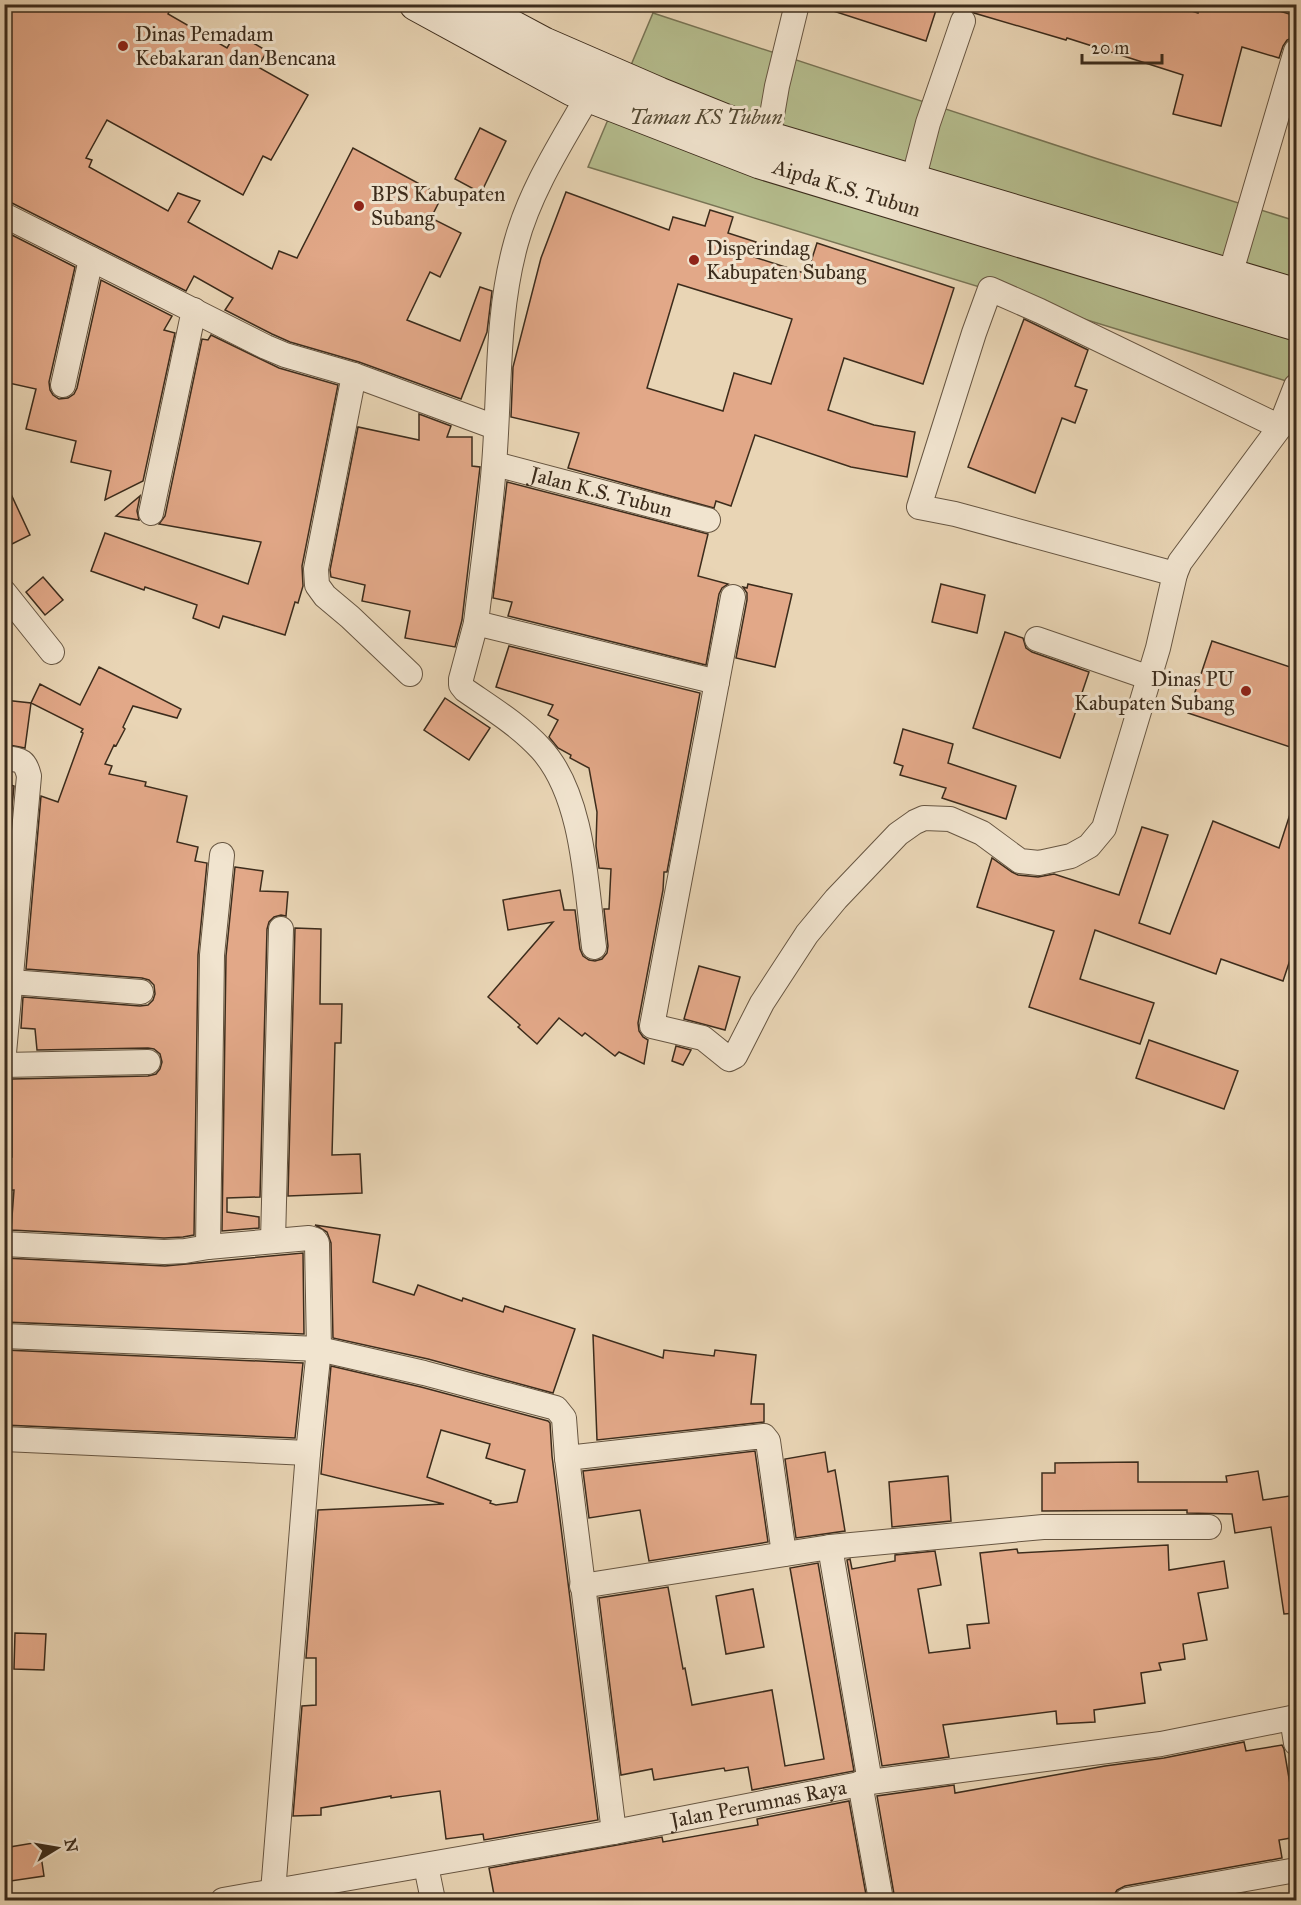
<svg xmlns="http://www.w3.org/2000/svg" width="1301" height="1905" viewBox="0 0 1301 1905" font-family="'IM FELL Great Primer',serif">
  <rect width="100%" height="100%" fill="#e9d5b5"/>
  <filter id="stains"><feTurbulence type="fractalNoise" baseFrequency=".00333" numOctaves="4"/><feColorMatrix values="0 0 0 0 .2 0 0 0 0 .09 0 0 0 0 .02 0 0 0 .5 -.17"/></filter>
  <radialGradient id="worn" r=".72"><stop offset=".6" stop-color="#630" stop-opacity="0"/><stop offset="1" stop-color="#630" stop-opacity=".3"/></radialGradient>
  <polygon fill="#b5bd8e" stroke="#787455" stroke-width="1.5" points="653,13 1098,159 1296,221 1296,384 588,167"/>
  <g fill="#e2a888" stroke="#3c2c1c" stroke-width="1.5" fill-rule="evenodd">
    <polygon points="4,4 173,4 168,14 227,48 236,33 267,51 258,67 308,95 271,160 263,156 243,195 107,120 86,158 92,160 89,167 168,211 178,193 200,201 188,222 272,269 279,251 297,258 353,148 442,196 431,218 461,233 440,277 430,272 407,320 460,341 480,287 492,291 487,332 461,399 359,362 290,342 272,334 225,310 233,298 194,276 186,291 10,202 4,201"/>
    <polygon points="827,4 938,4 926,41 827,9"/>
    <polygon points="965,4 1170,4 1198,13 1201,4 1277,4 1276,10 1296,16 1296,27 1294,37 1287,40 1283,46 1279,58 1242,47 1221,126 1173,114 1183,75 1067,38 1066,40 974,13 965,7"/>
    <polygon points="480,128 506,141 481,193 455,179"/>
    <path d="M566,192L669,230L673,217L705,226L710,210L733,217L728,233L756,242L751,256L807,274L817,243L954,288L923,384L844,358L828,410L874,425L915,432L907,477L851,467L755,435L731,506L716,501L714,508L568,468L579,433L511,417L513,367L541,258ZM678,284L792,319L771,384L734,373L723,411L647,388Z"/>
    <polygon points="4,231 75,267 49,382 50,390 53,395 59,399 68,398 74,394 77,388 101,280 172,316 164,330 175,333 143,481 105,500 111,471 71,462 76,441 26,429 36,389 4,382"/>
    <polygon points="1024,319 1088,350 1075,386 1087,390 1075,423 1062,418 1035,493 968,467"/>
    <polygon points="211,335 279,368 338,385 302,566 303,586 298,603 295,602 285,635 223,616 219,628 193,618 197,605 145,587 144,590 91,571 105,533 248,584 261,542 159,524 165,516 202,339 208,340"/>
    <polygon points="419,414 451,426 447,437 472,437 472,466 480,467 462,620 455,647 405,638 410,611 362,601 365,585 331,577 330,570 358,427 419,440"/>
    <polygon points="4,479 30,535 4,548"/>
    <polygon points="507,482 708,534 698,576 728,584 722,588 719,594 706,665 508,616 512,602 493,598"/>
    <polygon points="140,496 137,511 139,520 116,516"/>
    <polygon points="43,577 63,600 45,615 26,592"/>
    <polygon points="748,584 792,594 775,667 736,658 747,600 747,593 743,587 747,588"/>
    <polygon points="941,584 985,595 977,633 932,622"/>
    <polygon points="1005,632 1023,638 1026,648 1032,652 1089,672 1060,758 973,728"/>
    <polygon points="1212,641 1296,669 1296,749 1188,713"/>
    <polygon points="509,646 700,693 667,872 664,872 663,890 638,1023 639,1031 643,1037 648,1040 644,1064 619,1052 615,1056 585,1033 582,1036 559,1018 537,1044 518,1027 520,1025 488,997 553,922 508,930 503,900 560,890 564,910 575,910 580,949 583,956 589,960 595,961 602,959 607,953 608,946 604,909 609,909 611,869 599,868 596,846 597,812 589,768 570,758 571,755 558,748 549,737 558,720 548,715 553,705 496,687"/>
    <polygon points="99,667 181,709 177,718 133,706 123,727 125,729 116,746 114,745 105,764 112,766 109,774 146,782 145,786 187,796 177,842 198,847 195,861 207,863 198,955 194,1235 183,1237 164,1238 11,1230 14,1190 8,1190 10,1157 12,1157 12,1079 148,1076 156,1074 160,1069 162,1062 160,1054 154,1049 148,1048 37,1050 35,1029 21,1028 23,997 140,1006 148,1005 153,1000 155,994 154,985 149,980 142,978 26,969 41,796 58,802 83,733 81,732 83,729 31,703 40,684 80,705"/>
    <polygon points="445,698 490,728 469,760 424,730"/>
    <polygon points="4,700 31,703 25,748 4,744"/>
    <polygon points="903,729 953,744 948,763 1016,786 1006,819 942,798 946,788 900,775 903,766 894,763"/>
    <polygon points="4,783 14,786 4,889"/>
    <polygon points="1292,808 1296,808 1296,942 1283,981 1221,959 1216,974 1095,930 1080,979 1154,1003 1140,1044 1029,1007 1054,931 977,907 992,858 1012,872 1018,875 1038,877 1054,874 1119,895 1142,827 1168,835 1139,923 1170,934 1213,821 1279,848"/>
    <polygon points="235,867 263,871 260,891 288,892 286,916 281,915 274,917 269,922 267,929 260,1197 227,1198 227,1212 259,1217 259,1228 222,1231 226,956"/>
    <polygon points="295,928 321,929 320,1004 342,1004 341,1043 335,1043 332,1155 360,1154 362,1193 288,1196"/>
    <polygon points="699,966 740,977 725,1030 684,1019"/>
    <polygon points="1149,1040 1238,1071 1224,1109 1136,1078"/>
    <polygon points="676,1046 691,1050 683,1065 672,1061"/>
    <polygon points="315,1225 380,1235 373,1282 414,1295 418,1285 462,1301 463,1298 503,1312 505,1306 575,1329 553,1393 428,1359 333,1338 331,1243 327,1232"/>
    <polygon points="303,1253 304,1334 4,1322 4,1258 165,1266"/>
    <polygon points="593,1335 663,1358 664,1350 714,1356 715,1350 756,1355 751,1404 764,1404 764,1422 597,1440"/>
    <polygon points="4,1350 303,1363 295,1438 4,1425"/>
    <path d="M331,1366L421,1387L548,1421L550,1423L552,1456L598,1820L484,1840L483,1834L446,1839L440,1791L391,1798V1796L321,1808V1815L293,1816L302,1706L316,1705V1658H306L318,1510L444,1504L321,1474ZM441,1430L490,1444L486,1458L525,1470L517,1502L496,1505L490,1503L491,1501L427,1477Z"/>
    <polygon points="755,1451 768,1542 649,1561 640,1510 589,1518 583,1471"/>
    <polygon points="825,1452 828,1472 835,1470 845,1531 796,1538 785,1459"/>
    <polygon points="1138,1462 1138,1482 1227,1482 1226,1476 1258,1471 1263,1500 1296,1495 1296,1613 1284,1614 1271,1527 1235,1533 1232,1514 1187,1513 1187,1510 1042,1511 1042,1473 1055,1473 1055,1463"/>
    <polygon points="948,1476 951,1521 892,1527 889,1482"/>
    <polygon points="1168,1545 1169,1570 1224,1561 1228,1588 1198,1593 1207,1640 1183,1644 1185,1659 1159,1663 1161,1670 1141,1673 1145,1703 1094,1710 1095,1722 1057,1724 1056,1711 943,1725 949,1757 882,1766 847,1560 850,1559 852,1569 895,1561 895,1555 935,1551 941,1585 918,1589 929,1653 970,1648 967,1625 989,1623 980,1553 1017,1549 1018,1553"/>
    <polygon points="818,1563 854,1771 752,1790 748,1767 725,1771 724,1768 654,1780 652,1769 621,1775 599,1598 668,1587 683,1669 685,1668 692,1705 772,1690 785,1766 824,1759 790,1568"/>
    <polygon points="753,1589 764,1647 726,1654 716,1596"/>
    <polygon points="15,1633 46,1634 44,1670 14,1669"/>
    <polygon points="1244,1742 1246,1751 1282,1745 1284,1749 1296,1819 1296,1837 1279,1840 1282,1858 1125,1886 1117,1890 1114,1895 1113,1900 895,1900 877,1796 954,1785 955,1793 1105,1766 1164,1758"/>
    <polygon points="849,1801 867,1900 495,1900 489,1868 662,1837 663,1842 758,1825 757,1819"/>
    <polygon points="39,1842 44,1876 4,1882 4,1848"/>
    <polygon points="1245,1893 1247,1900 1206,1900"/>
  </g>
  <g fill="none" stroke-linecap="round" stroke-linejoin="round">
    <g stroke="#675642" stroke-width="26">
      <g id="street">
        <path d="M588,96C561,143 530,191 516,243C496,315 500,391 494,465C490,518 482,571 476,623L717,682"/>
        <polyline points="768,138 777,86 797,4"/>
        <polyline points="913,181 928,123 963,21"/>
        <polyline points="4,215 266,347 285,355 354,375 495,427"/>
        <polyline points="1230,275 1296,51"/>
        <polyline points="354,375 316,569 317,585 325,596 350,617 410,674"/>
        <polyline points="63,385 91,259"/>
        <path id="s1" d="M495,464L708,520"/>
        <polyline points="151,513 194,310"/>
        <polyline points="1175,574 955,514 919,507 974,333 990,289 1040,311 1280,427 1296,386"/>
        <polyline points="4,592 52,652"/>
        <polyline points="733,597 652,1026 703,1038 729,1059 735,1056 762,1003 807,934 836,899 898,834 915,822 924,818 950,819 982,833 1020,861 1039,863 1071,856 1089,846 1104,828 1158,648 1175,574 1180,562 1280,427"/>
        <path d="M476,623L461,679V685L465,690C491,708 519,725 541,749C584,796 586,886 594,947"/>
        <polyline points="1037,639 1150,678"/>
        <path d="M4,758C20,760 25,759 29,776L4,1053"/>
        <polyline points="11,982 141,992"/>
        <polyline points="4,1065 148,1062"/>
        <polyline points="273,1241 281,929"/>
        <polyline points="4,1244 164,1252 185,1251 208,1247 309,1238 315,1240 317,1243 319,1349 308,1453 273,1892"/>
        <polyline points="208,1247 212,955 222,855"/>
        <polyline points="4,1336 319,1349 424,1373 556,1408 564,1418 567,1458"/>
        <polyline points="4,1439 308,1453"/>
        <polyline points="830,1547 870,1782"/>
        <polyline points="582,1586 830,1547 1043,1527 1209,1527"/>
        <polyline points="1292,1718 1296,1743"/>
        <polyline points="860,1783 881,1900"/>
        <polyline points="614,1832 567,1458 764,1436 768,1441 784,1554"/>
        <polyline points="426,1866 433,1900"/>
        <path id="s2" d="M223,1900L614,1832L870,1782L1161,1744L1296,1717"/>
        <polyline points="1127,1900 1296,1870"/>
      </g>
    </g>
    <g stroke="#3c2c1c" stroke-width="35">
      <g id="secondary">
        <path id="s3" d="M416,4L572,89L760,162L1296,324"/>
        <polyline points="469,4 544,44 659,94 768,138 1296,295"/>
      </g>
    </g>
    <use href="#street" stroke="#f1e4cf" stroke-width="24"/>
    <use href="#secondary" stroke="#f1e4cf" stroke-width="33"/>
  </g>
  <g fill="#8f2418" stroke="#f1e4cf" stroke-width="2">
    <circle cx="123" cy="46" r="6"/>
    <circle cx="359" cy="206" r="6"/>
    <circle cx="694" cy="260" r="6"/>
    <circle cx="1246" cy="691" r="6"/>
  </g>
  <g text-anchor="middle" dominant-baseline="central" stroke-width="6" stroke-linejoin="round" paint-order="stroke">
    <g font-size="21" fill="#3c2c1c" stroke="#f1e4cf" text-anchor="start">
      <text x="135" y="34">Dinas Pemadam<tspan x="135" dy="24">Kebakaran dan Bencana</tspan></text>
      <text x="371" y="194">BPS Kabupaten<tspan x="371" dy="24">Subang</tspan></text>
      <text x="706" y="248">Disperindag<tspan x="706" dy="24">Kabupaten Subang</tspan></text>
      <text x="1234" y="679" text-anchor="end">Dinas PU<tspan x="1234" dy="24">Kabupaten Subang</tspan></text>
    </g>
    <g font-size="21" font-style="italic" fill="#544933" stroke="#f1e4cf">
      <text x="706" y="117">Taman KS Tubun</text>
    </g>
    <g font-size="21" fill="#3c2c1c" stroke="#f1e4cf">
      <text stroke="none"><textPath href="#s3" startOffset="470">Aipda K.S. Tubun</textPath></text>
      <text stroke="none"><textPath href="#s1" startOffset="110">Jalan K.S. Tubun</textPath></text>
      <text stroke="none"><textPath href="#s2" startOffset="544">Jalan Perumnas Raya</textPath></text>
    </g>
  </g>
  <rect width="1301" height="1905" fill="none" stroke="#e9d5b5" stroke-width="24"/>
  <rect x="6" y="6" width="1289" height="1893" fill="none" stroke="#3c2c1c" stroke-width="3"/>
  <rect x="12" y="12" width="1277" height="1881" fill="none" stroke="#3c2c1c" stroke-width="1.5"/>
  <g transform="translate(57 1848) rotate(79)" stroke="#f1e4cf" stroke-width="4.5" paint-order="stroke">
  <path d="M0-4.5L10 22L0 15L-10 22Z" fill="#3c2c1c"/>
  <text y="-9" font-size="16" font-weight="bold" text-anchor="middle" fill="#3c2c1c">N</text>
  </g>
  <path d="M1082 54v9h80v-9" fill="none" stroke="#3c2c1c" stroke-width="3"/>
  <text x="1091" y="54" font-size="18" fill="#3c2c1c" stroke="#f1e4cf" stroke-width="4.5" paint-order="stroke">20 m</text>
  <rect width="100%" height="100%" filter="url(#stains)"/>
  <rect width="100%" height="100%" fill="url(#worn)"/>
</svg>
